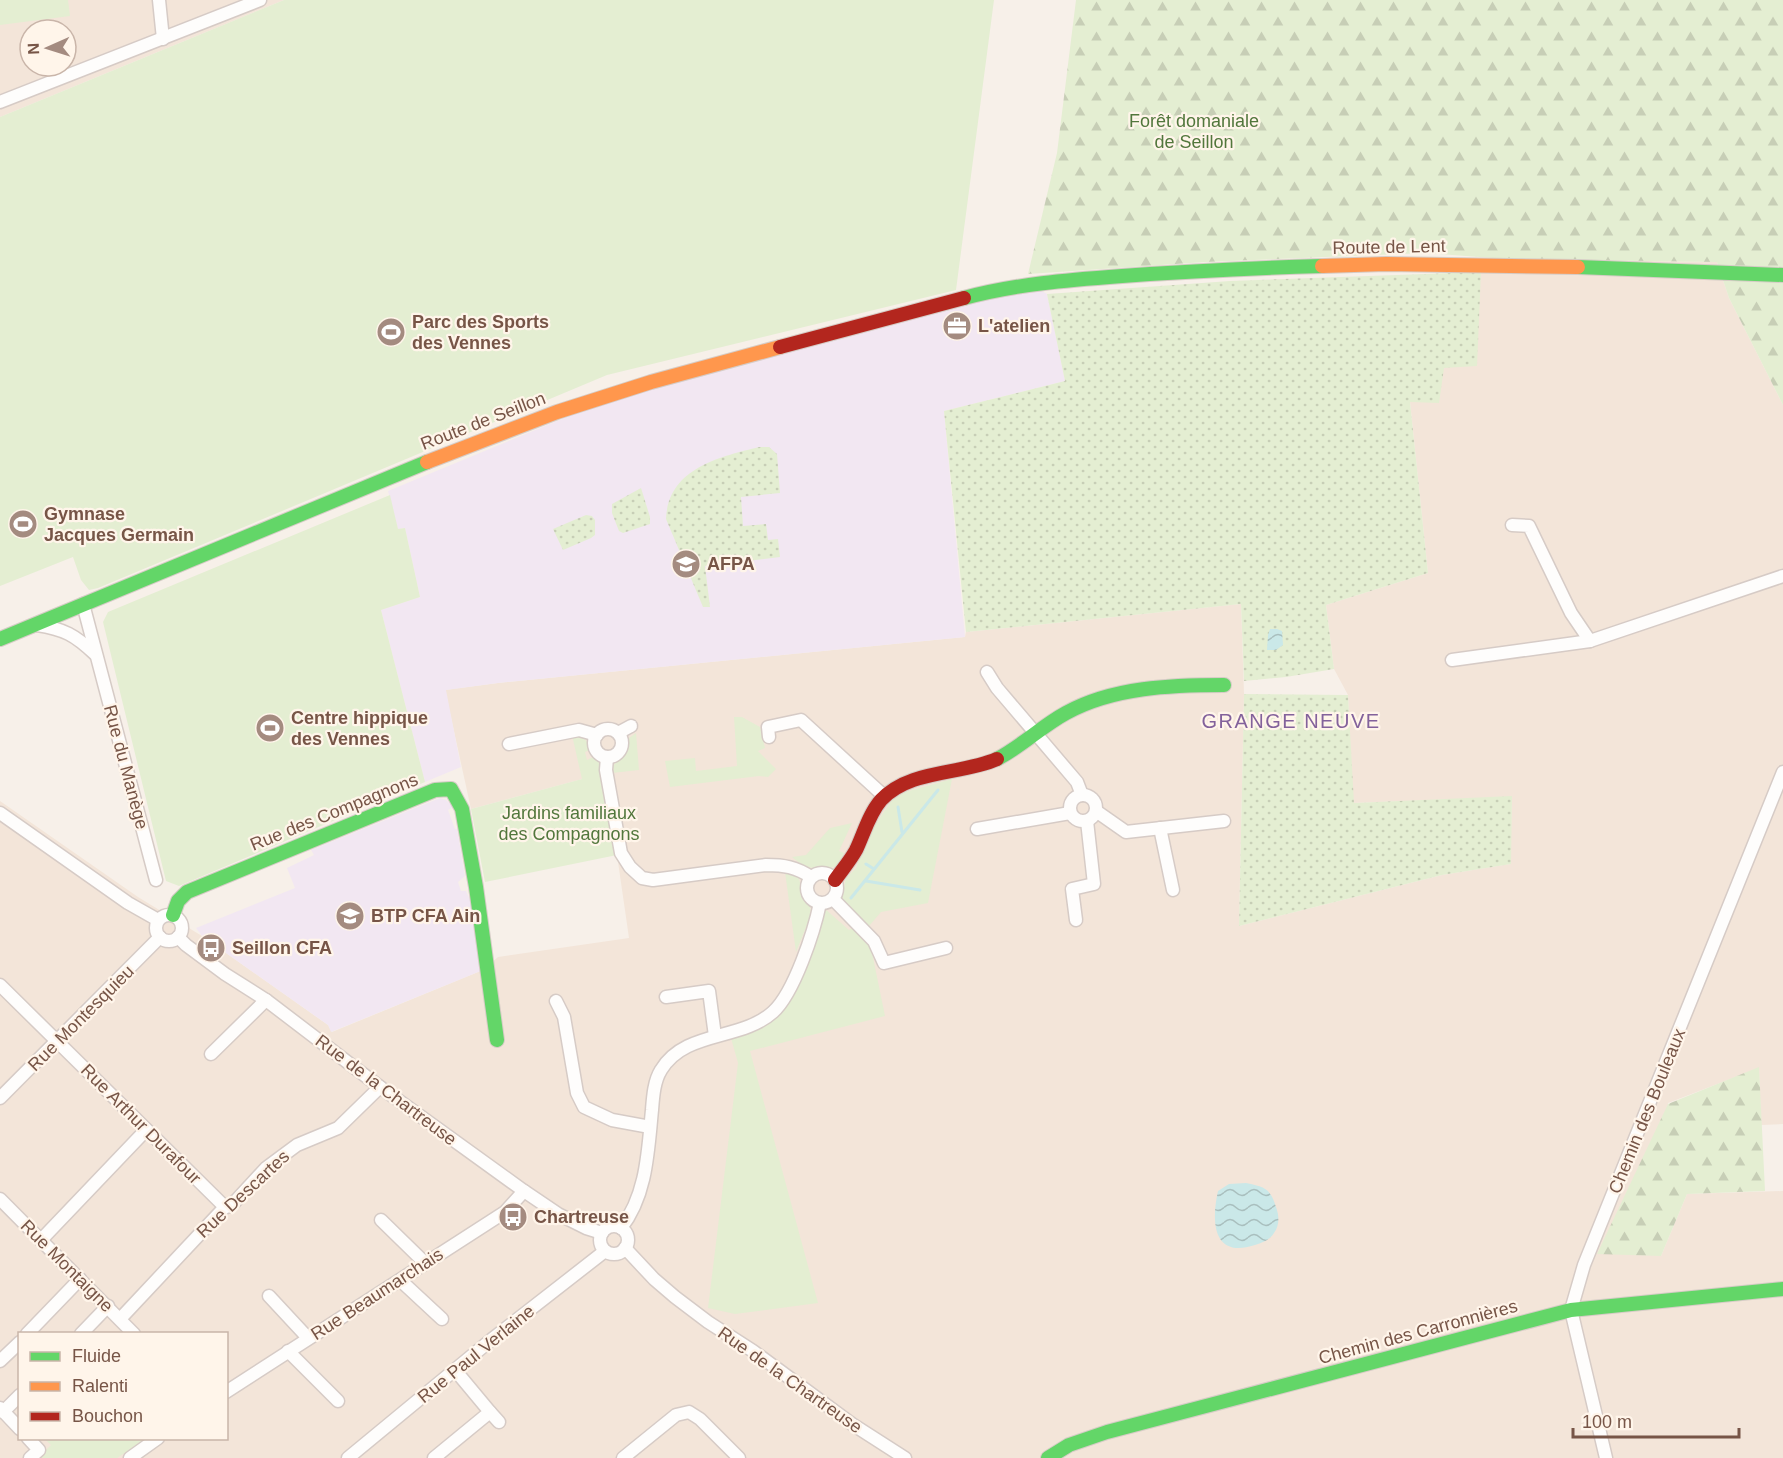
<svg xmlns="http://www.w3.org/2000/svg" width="1783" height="1458" viewBox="0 0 1783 1458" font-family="Helvetica,sans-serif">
  <defs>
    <pattern id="grass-dots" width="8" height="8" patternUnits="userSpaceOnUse" patternTransform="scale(1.5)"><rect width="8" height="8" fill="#e4eed2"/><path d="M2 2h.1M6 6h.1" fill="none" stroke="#c7ceb6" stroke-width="1.8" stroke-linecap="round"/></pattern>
    <pattern id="forest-firs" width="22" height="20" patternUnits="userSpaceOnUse" patternTransform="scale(1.5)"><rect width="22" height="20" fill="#e4eed2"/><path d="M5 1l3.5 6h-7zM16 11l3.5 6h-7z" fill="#c7ceb6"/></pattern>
    <pattern id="water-waves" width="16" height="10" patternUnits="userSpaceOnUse" patternTransform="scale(1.5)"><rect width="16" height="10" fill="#cae8e8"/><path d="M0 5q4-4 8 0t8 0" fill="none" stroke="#a9bfbe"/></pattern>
  </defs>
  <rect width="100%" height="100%" fill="#f7f0e9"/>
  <g fill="#f3e5d9" fill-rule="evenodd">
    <path d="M0,0H284L0,117ZM30,30H66V66H30Z"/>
    <path d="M1507,259L1717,262L1729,298L1783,405V1124L1761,1125L1759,1068L1668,1103L1661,1256L1687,1194L1783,1191V1458H0V801L138,897L202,936L328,1025L332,1032L483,970L498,957L629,938L617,855L601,774L471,809L445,690L498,683L965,637L966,632L1241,604L1244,694L1239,926L1442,875L1510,864L1512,797L1353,803L1348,695L1334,669L1326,605L1428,573L1410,402L1444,368L1481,272ZM20,1334H226V1438H20Z"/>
  </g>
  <g fill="#f2e7f2">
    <polygon points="1037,288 1047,294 1065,381 944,411 965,637 498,683 446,690 461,767 425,782 381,610 420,597 405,528 398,529 388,491 574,414 641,390 993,297"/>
    <polygon points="440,798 446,800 454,807 448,810 455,829 457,829 465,876 458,882 461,891 466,891 472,904 483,970 331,1032 328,1025 202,936 196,928 295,888 287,868 314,855 311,850"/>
  </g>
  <g fill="url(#grass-dots)">
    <polygon points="1481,272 1477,366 1444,368 1439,403 1410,402 1428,573 1326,605 1334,669 1286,677 1244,681 1241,604 966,632 944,411 1065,381 1047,294 1230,281"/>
    <path d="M759,447H769L777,454L780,493L741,497L743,526L766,524L768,540L778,539L780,557L705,566L710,607H703L666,519C668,468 720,457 759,447Z"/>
    <polygon points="641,488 650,517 650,524 623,533 619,531 612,513 612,504"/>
    <polygon points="586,515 592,516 595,520 595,535 591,538 563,550 553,529"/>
    <polygon points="1244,694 1348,695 1354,803 1512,796 1511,864 1442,875 1239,926"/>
  </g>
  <g fill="url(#forest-firs)">
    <polygon points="1076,0 1783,0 1783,405 1729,298 1717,262 1507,259 1425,253 1205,262 1028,274 1057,153"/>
    <polygon points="1759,1067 1765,1191 1687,1194 1661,1256 1597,1254 1668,1104"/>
  </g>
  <g fill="#e4eed2">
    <polygon points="0,0 68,0 70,16 0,25"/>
    <polygon points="284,0 994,0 956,290 607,375 98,588 89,590 81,580 73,557 0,586 0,117"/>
    <polygon points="390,495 398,529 405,528 420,597 381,610 425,782 179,886 166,881 103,622 108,612"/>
    <polygon points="734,717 742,717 760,727 765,748 758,751 776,769 768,777 759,776 670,787 665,761 695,758 696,771 737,766"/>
    <polygon points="636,733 639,770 612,773 612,767 623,755 629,738"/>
    <path d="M572,735C583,736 587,740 592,749L585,752L587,760L595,756L599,763L617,855L485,882L471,809L582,779Z"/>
    <polygon points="952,779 928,903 881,912 869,926 841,900 846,878 856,868 869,834 892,800 905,792"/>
    <path d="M852,823L839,851L844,853L837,867C815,868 809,872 792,857L806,855L830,828Z"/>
    <polygon points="785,872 797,872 804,896 810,907 811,915 796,952"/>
    <polygon points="824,908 849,930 856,925 869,938 885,1016 750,1051 818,1303 735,1314 708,1308 738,1063 731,1038 748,1034 769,1022"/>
    <polygon points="45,1439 146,1439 117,1458 38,1458 51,1445"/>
  </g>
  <g fill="url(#water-waves)">
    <polygon points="1270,629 1277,629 1282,631 1283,645 1276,650 1267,650 1268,635"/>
    <path d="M1246,1183C1265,1187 1270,1188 1276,1207C1279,1215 1280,1225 1274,1233C1270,1240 1262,1243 1255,1245C1213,1259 1211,1222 1218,1191L1229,1184Z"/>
  </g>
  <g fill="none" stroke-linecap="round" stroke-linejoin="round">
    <g stroke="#cae8e8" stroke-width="3">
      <polyline points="898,807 902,832"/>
      <polyline points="866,864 874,869"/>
      <polyline points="866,881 920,890"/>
      <polyline points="851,898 938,790"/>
    </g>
    <g stroke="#d6cbc6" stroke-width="15">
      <g id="street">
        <polyline points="159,0 163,39"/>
        <polyline points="0,102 260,0"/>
        <polyline points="1512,525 1529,526 1571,613 1590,641"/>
        <polyline points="83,604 156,880"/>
        <path d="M37,625C64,629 75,635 95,654"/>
        <polyline points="1452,660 1590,641 1783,576"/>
        <polyline points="987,672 997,688 1077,782 1082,795"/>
        <circle cx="608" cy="743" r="14"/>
        <polyline points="618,733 631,726"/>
        <polyline points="769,737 768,727 801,720 884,796"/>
        <polyline points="509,744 579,730 597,735"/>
        <path d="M607,757L606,770L621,853L630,867L642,878L653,880L766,865C784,865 796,867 811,877"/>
        <circle cx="1083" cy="808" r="13"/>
        <polyline points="1096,811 1126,832 1224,821"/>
        <polyline points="0,813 128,903 158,920"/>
        <polyline points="1160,828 1173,890"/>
        <polyline points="977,829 1070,813"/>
        <circle cx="822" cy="888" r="15"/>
        <polyline points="833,899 874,941 884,963 946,948"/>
        <circle cx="169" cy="928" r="13"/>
        <polyline points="1076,920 1072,889 1094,884 1087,821"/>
        <polyline points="178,937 186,945 225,974 266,1000 380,1087 524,1191 558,1214 586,1228 602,1233"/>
        <polyline points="0,985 225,1207"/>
        <polyline points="666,997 709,991 715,1036"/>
        <polyline points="556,1001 564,1017 577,1093 584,1107 612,1120 650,1127"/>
        <polyline points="211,1054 266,1000"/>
        <polyline points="0,1098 160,937"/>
        <polyline points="0,1199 134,1334"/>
        <polyline points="381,1220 425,1263"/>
        <circle cx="614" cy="1240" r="14"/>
        <path d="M621,1228C647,1195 648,1150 652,1110C653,1097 654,1081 661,1070C685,1030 741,1041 773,1012C794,993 814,932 820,903"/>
        <polyline points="41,1240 146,1130"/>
        <polyline points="625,1248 654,1279 675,1297 708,1322 753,1351 852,1424 905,1458"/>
        <polyline points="400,1280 442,1319"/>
        <polyline points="269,1296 308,1338"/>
        <polyline points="120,1319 225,1207 231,1206 266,1168 297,1145 338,1128 380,1087"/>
        <polyline points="27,1334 80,1279"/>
        <polyline points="81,1334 108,1306"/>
        <polyline points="288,1351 338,1401"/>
        <polyline points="0,1361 20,1342"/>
        <polyline points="226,1392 505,1212 524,1191"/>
        <polyline points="0,1408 20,1429"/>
        <polyline points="3,1412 20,1395"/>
        <polyline points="490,1412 499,1422"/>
        <polyline points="28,1438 39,1450 30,1458"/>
        <polyline points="130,1458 158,1438"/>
        <polyline points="348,1458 491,1340 605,1251"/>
        <polyline points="434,1458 490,1412 455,1370"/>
        <polyline points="623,1458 676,1415 689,1412 700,1419 739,1458"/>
        <polyline points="1606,1458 1571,1310 1584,1265 1783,772"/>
      </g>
    </g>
    <g stroke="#d6ccc6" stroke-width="16">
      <g id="fast">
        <polyline points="1578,267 1783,275"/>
        <path d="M964,298C1016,284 1068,280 1122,276C1189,271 1255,268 1322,266"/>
        <polyline points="0,639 427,462"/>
        <path d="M997,759C1022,746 1042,726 1066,713C1113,687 1172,685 1224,685"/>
        <polyline points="173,915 178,901 187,892 435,790 451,789 462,809 476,887 497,1040"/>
        <polyline points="1048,1458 1069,1445 1107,1432 1571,1310 1783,1289"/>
      </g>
    </g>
    <g stroke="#d6ccc6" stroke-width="16">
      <g id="slow">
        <polyline points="1322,266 1386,264 1578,267"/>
        <polyline points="427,462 557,412 651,382 780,347"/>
      </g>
    </g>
    <g stroke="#d6ccc6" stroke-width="16">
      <g id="jam">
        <polyline points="780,347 964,298"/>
        <path d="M835,880C842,870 850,861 856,850C864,833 869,814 881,800C910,769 961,775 997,759"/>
      </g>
    </g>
    <use href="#street" stroke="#fefdfc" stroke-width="12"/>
    <use href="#fast" stroke="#63d668" stroke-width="14"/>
    <use href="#slow" stroke="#ff974d" stroke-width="14"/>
    <use href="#jam" stroke="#b3261e" stroke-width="14"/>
  </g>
  <defs>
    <g id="office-disc" transform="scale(1.5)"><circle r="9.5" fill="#a48b80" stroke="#fff5ea"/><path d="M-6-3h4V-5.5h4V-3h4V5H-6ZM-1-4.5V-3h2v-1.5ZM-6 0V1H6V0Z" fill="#fff"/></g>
    <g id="stadium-disc" transform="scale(1.5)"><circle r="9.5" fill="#a48b80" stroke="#fff5ea"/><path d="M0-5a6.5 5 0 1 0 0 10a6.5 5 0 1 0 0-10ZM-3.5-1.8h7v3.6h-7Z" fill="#fff"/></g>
    <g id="university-disc" transform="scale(1.5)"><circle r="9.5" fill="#a48b80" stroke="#fff5ea"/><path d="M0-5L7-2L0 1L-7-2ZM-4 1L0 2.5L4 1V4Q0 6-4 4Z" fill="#fff"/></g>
    <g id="bus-disc" transform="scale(1.5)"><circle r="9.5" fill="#a48b80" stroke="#fff5ea"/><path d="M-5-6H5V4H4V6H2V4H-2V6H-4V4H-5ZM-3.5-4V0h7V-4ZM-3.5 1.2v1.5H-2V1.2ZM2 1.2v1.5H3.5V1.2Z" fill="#fff"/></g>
  </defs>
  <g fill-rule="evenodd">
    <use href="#office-disc" x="957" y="326"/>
    <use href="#stadium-disc" x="391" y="332"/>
    <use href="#stadium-disc" x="23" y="524"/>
    <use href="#university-disc" x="686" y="564"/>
    <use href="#stadium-disc" x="270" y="728"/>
    <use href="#university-disc" x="350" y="916"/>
    <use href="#bus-disc" x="211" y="948"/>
    <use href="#bus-disc" x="513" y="1217"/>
  </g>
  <g text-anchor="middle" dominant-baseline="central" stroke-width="4.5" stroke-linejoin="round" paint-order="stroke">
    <g font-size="18" fill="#52773c" stroke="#fff5ea">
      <text x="1194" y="121">Forêt domaniale<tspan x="1194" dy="21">de Seillon</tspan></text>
      <text x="569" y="813">Jardins familiaux<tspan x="569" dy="21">des Compagnons</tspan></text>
    </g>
    <g font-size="18" fill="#775547" stroke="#fff5ea">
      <text transform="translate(1389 247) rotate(-1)">Route de Lent</text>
      <text transform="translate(483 421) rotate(-21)">Route de Seillon</text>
      <text transform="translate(126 767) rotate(75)">Rue du Manège</text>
      <text transform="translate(334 812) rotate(-22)">Rue des Compagnons</text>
      <text transform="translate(81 1018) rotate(-45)">Rue Montesquieu</text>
      <text transform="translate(386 1090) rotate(37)">Rue de la Chartreuse</text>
      <text transform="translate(1647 1111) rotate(-68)">Chemin des Bouleaux</text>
      <text transform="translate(141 1124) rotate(45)">Rue Arthur Durafour</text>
      <text transform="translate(243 1194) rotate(-43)">Rue Descartes</text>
      <text transform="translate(67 1266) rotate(45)">Rue Montaigne</text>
      <text transform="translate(377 1294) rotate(-33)">Rue Beaumarchais</text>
      <text transform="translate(1418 1332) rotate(-15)">Chemin des Carronnières</text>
      <text transform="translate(476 1354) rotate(-39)">Rue Paul Verlaine</text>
      <text transform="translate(790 1380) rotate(35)">Rue de la Chartreuse</text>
    </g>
    <g font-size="18" font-weight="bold" fill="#775547" stroke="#fff5ea" text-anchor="start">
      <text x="412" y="322">Parc des Sports<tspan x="412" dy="21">des Vennes</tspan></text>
      <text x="978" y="326">L'atelien</text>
      <text x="44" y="514">Gymnase<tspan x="44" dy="21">Jacques Germain</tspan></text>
      <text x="707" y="564">AFPA</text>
      <text x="291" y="718">Centre hippique<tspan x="291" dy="21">des Vennes</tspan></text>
      <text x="371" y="916">BTP CFA Ain</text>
      <text x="232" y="948">Seillon CFA</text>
      <text x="534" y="1217">Chartreuse</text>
    </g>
    <g font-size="20" letter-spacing="1.5" fill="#83629b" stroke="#fff5ea">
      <text x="1291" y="721">GRANGE NEUVE</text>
    </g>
  </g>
  <rect x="18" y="1332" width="210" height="108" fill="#fff5ea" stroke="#c9b5a9" stroke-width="1.5"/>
  <rect x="30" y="1352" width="30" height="9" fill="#63d668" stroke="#c9b5a9" stroke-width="1.5"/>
  <text x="72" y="1362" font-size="18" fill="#775547">Fluide</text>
  <rect x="30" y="1382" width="30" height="9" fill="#ff974d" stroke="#c9b5a9" stroke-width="1.5"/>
  <text x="72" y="1392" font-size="18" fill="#775547">Ralenti</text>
  <rect x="30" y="1412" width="30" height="9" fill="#b3261e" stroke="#c9b5a9" stroke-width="1.5"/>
  <text x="72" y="1422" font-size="18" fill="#775547">Bouchon</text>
  <g transform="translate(48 48) rotate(267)"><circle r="28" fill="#fff5ea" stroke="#c9b5a9" stroke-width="1.5"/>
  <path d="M0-4.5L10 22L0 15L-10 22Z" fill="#a48b80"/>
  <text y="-9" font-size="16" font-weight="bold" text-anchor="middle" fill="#775547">N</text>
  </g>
  <path d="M1573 1428v9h166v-9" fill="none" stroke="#775547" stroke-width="3"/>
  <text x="1582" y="1428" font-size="18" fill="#775547" stroke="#fff5ea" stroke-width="4.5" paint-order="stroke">100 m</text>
</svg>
